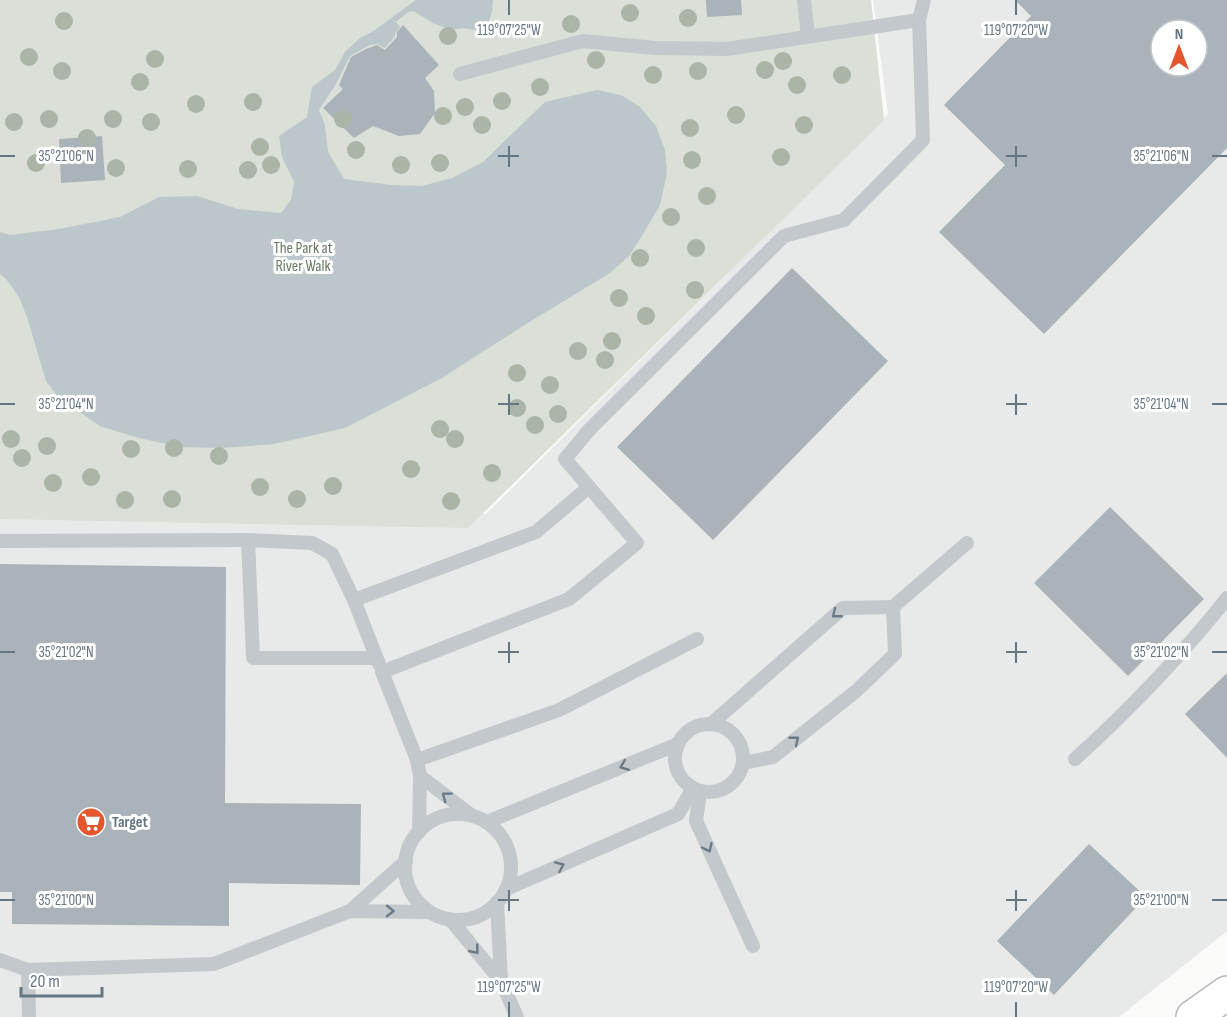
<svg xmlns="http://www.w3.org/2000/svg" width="1227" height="1017" viewBox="0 0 1227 1017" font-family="'Sofia Sans Condensed',sans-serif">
  <rect width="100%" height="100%" fill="#fafaf8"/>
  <path fill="#e8e9e9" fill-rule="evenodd" d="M873,0H1227V931L1119,1017H0V512L486,514L888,114ZM1161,30H1197V66H1161Z"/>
  <polygon fill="#dadfd7" points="0,0 871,0 884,120 468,528 0,519"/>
  <polygon fill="#bbc7cb" points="416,0 493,0 492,11 487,28 475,30 463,28 452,30 435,24 413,11 408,12 396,22 400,27 396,32 395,36 385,48 377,44 370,45 350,56 336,84 319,110 325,125 328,152 344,179 392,185 422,186 452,178 483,162 545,102 597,90 621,95 640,107 656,126 665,150 667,173 660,205 643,234 629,256 610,273 523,326 442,378 345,428 274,444 222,448 180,447 139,438 100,426 58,397 46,381 27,317 19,297 6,279 0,274 0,232 10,235 59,229 120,217 159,197 197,196 238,209 281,213 291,200 294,182 282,157 279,136 307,117 312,87 335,70 345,52 360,38 372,32"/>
  <g fill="#aab3b9" fill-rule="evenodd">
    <polygon points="706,0 741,0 742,15 707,17"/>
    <path d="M1015,0H1227V148L1044,334L939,232L1005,165L944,105L1031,16ZM1161,30H1197V66H1161Z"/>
    <polygon points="403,25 439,65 425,78 434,91 435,113 420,134 399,136 373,126 354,138 323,108 343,89 339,85 351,57 366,49 377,45 385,50 397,37 397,32"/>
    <polygon points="102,136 105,180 61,183 59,139"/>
    <polygon points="792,268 888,361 713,540 617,447"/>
    <polygon points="1110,507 1204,599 1128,676 1034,583"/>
    <polygon points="0,564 226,567 225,803 361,804 360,885 229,883 229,926 12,924 12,892 0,892"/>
    <polygon points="1227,673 1227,758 1185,714"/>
    <polygon points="1089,844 1146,897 1054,995 997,941"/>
  </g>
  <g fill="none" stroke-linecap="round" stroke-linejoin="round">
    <g stroke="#b5babe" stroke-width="36">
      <polyline id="primary" points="1193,1017 1227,993"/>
    </g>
    <g stroke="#c3c8cc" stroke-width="14">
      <polyline points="804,0 808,36"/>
      <polyline points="460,74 583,41 655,48 727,49 919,20"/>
      <polyline points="0,541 248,540"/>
      <polyline points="354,600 332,554 312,543 248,540 253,658 376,658"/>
      <polyline points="379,664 354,600 536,532 589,487"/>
      <circle cx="709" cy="758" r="34"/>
      <polyline points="711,724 843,608 893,607 967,543"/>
      <path d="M1075,759C1129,710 1181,656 1227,598"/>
      <polyline points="417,760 559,710 697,639"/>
      <polyline points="743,763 773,757 855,692 895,654 893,607"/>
      <polyline points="420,776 471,815"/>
      <polyline points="700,792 696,821 753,946"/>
      <circle cx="458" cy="867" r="53"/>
      <polyline points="487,822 678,744"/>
      <polyline points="419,832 420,776 417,760 382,672 569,599 637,543 565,459 590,429 784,236 844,220 923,140 919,20 924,0"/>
      <polyline points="506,889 678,814 693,788"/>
      <polyline points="497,902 501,981"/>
      <polyline points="350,911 406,861"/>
      <polyline points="450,919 501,981 517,1017"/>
      <polyline points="0,960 28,970 29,1017"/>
      <polyline points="28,970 214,964 350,911 429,912"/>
    </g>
    <use href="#primary" stroke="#fff" stroke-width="33"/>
  </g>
  <g fill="#aab4a7">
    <circle cx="630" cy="13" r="9"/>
    <circle cx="688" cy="18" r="9"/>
    <circle cx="64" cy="21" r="9"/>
    <circle cx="571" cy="24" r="9"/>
    <circle cx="448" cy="36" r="9"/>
    <circle cx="29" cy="57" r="9"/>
    <circle cx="155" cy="59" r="9"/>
    <circle cx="596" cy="60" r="9"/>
    <circle cx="783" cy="61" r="9"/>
    <circle cx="765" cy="70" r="9"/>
    <circle cx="62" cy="71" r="9"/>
    <circle cx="698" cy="71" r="9"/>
    <circle cx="653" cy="75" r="9"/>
    <circle cx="842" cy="75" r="9"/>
    <circle cx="140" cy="82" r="9"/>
    <circle cx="797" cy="85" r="9"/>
    <circle cx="540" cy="87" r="9"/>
    <circle cx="502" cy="101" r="9"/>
    <circle cx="253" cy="102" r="9"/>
    <circle cx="196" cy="104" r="9"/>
    <circle cx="465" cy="107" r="9"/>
    <circle cx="736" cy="115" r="9"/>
    <circle cx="443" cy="116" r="9"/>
    <circle cx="49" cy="119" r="9"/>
    <circle cx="113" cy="119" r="9"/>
    <circle cx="343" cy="119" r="9"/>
    <circle cx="14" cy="122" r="9"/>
    <circle cx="151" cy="122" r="9"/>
    <circle cx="482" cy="125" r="9"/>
    <circle cx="804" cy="125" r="9"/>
    <circle cx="690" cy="128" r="9"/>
    <circle cx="87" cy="138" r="9"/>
    <circle cx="260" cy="147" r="9"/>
    <circle cx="356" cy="150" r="9"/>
    <circle cx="781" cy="157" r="9"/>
    <circle cx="692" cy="160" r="9"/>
    <circle cx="36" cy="163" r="9"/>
    <circle cx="440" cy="163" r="9"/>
    <circle cx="271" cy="165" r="9"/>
    <circle cx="401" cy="165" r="9"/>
    <circle cx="116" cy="168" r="9"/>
    <circle cx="188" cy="169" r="9"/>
    <circle cx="248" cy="170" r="9"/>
    <circle cx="707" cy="196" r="9"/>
    <circle cx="671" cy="217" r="9"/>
    <circle cx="696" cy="248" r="9"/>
    <circle cx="640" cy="258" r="9"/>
    <circle cx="695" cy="290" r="9"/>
    <circle cx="619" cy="298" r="9"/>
    <circle cx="646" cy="316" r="9"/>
    <circle cx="612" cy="341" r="9"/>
    <circle cx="578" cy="351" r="9"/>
    <circle cx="605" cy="360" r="9"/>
    <circle cx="517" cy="373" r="9"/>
    <circle cx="550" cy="385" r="9"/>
    <circle cx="517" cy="408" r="9"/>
    <circle cx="558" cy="414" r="9"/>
    <circle cx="535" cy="425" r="9"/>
    <circle cx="440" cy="429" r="9"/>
    <circle cx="11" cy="439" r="9"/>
    <circle cx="455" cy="439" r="9"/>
    <circle cx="47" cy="446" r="9"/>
    <circle cx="174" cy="448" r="9"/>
    <circle cx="131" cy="449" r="9"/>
    <circle cx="219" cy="456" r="9"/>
    <circle cx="22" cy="458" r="9"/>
    <circle cx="411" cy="469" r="9"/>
    <circle cx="492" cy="473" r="9"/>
    <circle cx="91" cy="477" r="9"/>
    <circle cx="53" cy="483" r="9"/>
    <circle cx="333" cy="486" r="9"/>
    <circle cx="260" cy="487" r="9"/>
    <circle cx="172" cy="499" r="9"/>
    <circle cx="297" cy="499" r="9"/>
    <circle cx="125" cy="500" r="9"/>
    <circle cx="451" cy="501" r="9"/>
  </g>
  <defs><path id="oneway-chevron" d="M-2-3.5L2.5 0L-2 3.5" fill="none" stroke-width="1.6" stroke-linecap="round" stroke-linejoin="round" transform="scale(1.5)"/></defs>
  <g stroke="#6a7a87">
    <use href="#oneway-chevron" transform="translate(836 614) rotate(142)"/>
    <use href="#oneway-chevron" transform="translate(795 740) rotate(-39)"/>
    <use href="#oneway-chevron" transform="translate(624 766) rotate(158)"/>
    <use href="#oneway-chevron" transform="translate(446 796) rotate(-143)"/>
    <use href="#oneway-chevron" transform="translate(708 848) rotate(65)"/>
    <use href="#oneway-chevron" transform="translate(560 866) rotate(-24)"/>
    <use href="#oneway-chevron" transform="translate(390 911) rotate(1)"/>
    <use href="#oneway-chevron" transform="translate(475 950) rotate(51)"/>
  </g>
  <path fill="none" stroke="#657683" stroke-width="2" d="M509,0V15M1016,0V15M509,146V167M1016,146V167M0,156H15M498,156H519M1006,156H1027M1212,156H1227M509,394V415M1016,394V415M0,404H15M498,404H519M1006,404H1027M1212,404H1227M509,642V663M1016,642V663M0,652H15M498,652H519M1006,652H1027M1212,652H1227M509,890V911M1016,890V911M0,900H15M498,900H519M1006,900H1027M1212,900H1227M509,1002V1017M1016,1002V1017"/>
  <defs>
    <g id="supermarket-disc" transform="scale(1.5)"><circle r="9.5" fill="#e4572e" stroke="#fff"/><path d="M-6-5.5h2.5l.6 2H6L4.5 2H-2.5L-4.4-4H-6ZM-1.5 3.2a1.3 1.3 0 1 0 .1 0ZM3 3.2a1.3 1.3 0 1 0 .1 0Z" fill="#fff"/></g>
  </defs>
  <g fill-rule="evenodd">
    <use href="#supermarket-disc" x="91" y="822"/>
  </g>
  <g text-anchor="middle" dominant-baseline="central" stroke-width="6" stroke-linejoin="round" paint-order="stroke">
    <g font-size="16" fill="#687a64" stroke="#fff">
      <text x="303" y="248">The Park at<tspan x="303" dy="18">River Walk</tspan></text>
    </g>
    <g font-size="16" font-weight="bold" fill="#657683" stroke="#fff" text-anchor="start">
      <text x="112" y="822">Target</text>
    </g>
  </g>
  <g font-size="15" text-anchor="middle" fill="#657683" stroke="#fff" stroke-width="6" stroke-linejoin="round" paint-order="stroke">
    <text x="509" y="35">119°07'25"W</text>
    <text x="1016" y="35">119°07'20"W</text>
    <text x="66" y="161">35°21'06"N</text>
    <text x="1161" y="161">35°21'06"N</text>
    <text x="66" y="409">35°21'04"N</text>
    <text x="1161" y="409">35°21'04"N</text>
    <text x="66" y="657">35°21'02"N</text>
    <text x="1161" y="657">35°21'02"N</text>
    <text x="66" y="905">35°21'00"N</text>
    <text x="1161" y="905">35°21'00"N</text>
    <text x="509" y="992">119°07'25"W</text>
    <text x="1016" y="992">119°07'20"W</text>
  </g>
  <g transform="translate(1179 48)"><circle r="28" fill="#ffffff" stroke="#c1c8cd" stroke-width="1.5"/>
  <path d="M0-4.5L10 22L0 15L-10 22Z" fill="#e4572e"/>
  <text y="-9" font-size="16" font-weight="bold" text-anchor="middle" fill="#657683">N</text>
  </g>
  <path d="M21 987v9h81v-9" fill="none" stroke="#657683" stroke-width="3"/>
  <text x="30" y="987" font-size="18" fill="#657683" stroke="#ffffff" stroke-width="4.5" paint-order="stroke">20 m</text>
</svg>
